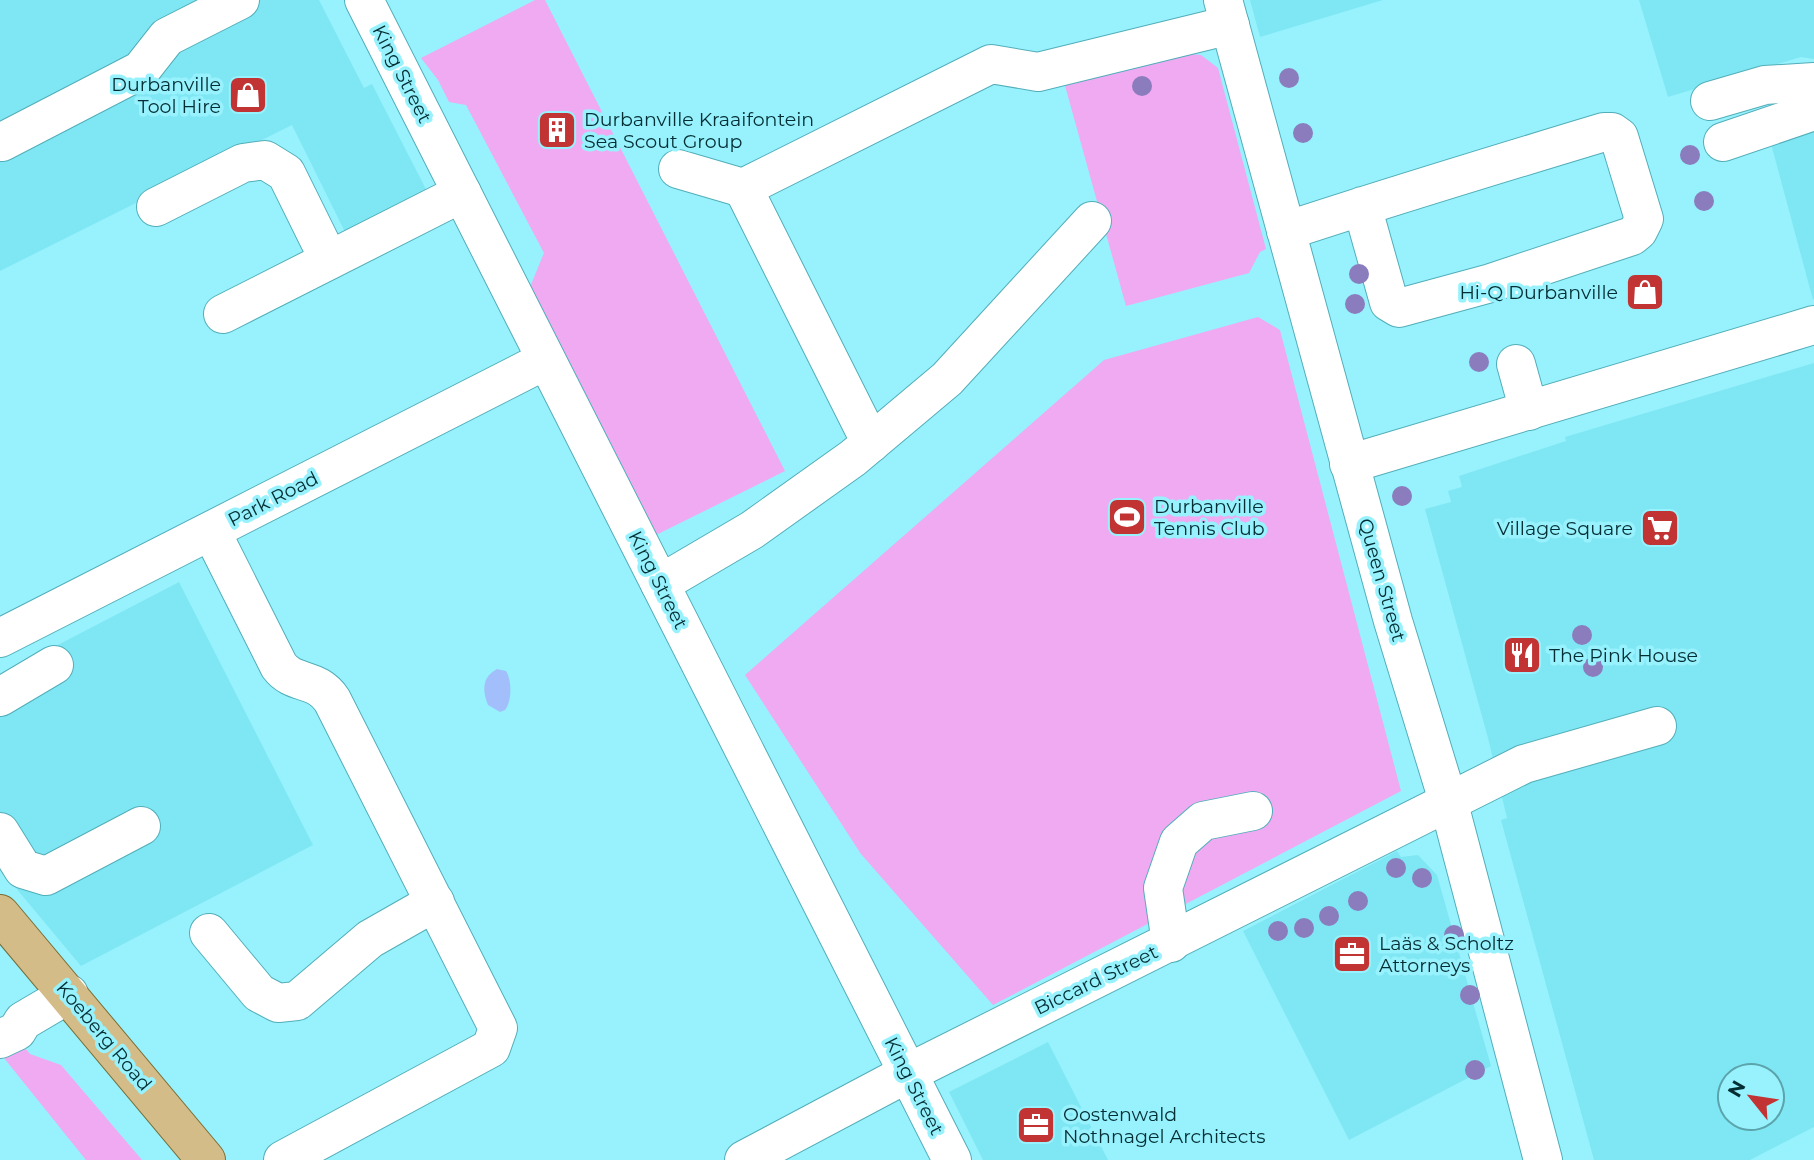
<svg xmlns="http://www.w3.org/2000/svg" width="1814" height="1160" viewBox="0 0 1814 1160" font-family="Montserrat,sans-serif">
  <rect width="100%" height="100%" fill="#97f2fd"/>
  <g fill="#7fe7f3" fill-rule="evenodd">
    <polygon points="0,0 319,0 364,88 372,84 431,199 349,240 292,125 0,271"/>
    <polygon points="1250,0 1383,0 1260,37"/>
    <polygon points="1639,0 1814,0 1814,59 1801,57 1668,97"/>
    <polygon points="1814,119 1814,299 1813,300 1769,136"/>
    <path d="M1814,363V1127L1750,1160H1594L1501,820L1507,818L1488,738L1425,509L1451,502L1448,491L1462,487L1459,476L1566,441L1565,437ZM1730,1076H1772V1118H1730Z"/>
    <polygon points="179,582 313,845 81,966 0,869 0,675"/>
    <polygon points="1397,851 1401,857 1418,855 1437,875 1491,1066 1349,1140 1243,931"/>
    <polygon points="1048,1042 1108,1160 983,1160 949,1092"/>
  </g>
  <g fill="#efaaf2">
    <polygon points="535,0 545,0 785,471 656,535 530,287 544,253 466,105 449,102 438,80 421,58"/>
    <polygon points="1190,54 1201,55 1218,68 1266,249 1260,252 1249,273 1126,306 1064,82"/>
    <polygon points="1258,317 1280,330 1401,791 993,1005 861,854 745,675 1104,360"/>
    <polygon points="25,1048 30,1054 61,1065 142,1160 86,1160 4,1058"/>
  </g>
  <path fill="#a3bffb" d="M497,669L506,671C512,680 512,702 505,710L500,712L488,705C482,690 482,677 497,669Z"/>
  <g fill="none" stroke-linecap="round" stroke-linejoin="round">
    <g stroke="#52aeb9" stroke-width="40">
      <g id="minor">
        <polyline points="364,0 952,1160"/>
        <polyline points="1223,0 1393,621 1449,804 1543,1160"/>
        <polyline points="1710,101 1765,85 1814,82"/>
        <polyline points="2,142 141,70 167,37 240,0"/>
        <polyline points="1723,142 1814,111"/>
        <polyline points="678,169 743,188 991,64 1038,72 1230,25"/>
        <polyline points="743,188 871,443"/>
        <polyline points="156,207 243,163 265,160 286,173 329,260"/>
        <path d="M1286,231C1392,196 1498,164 1604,132H1612L1619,137L1644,219L1638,231L1632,236L1491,283L1399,308L1389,302L1362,206"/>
        <polyline points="223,314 462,193"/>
        <polyline points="1516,364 1529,411"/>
        <polyline points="1349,464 1814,325"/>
        <path d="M211,531L279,666C294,686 316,676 332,700L498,1028L491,1048L283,1160"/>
        <polyline points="660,584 752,530 853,458 947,379 1092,221"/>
        <polyline points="0,638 546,360"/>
        <polyline points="0,697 54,665"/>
        <polyline points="0,832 23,869 46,876 141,826"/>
        <polyline points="209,933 259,993 278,1003 297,1001 370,939 435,902"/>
        <polyline points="1171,943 1163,888 1179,842 1203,821 1253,811"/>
        <polyline points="0,1039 17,1031 23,1021 69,994"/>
        <polyline points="744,1160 908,1073 1524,764 1657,726"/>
      </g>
    </g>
    <g stroke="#786e36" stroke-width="40">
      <polyline id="major" points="0,914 206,1160"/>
    </g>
    <use href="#minor" stroke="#fff" stroke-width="38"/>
    <use href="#major" stroke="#d3bc88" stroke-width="38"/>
  </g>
  <g fill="#8b7cbd">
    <circle cx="1289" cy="78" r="10"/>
    <circle cx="1142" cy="86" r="10"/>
    <circle cx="1303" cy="133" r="10"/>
    <circle cx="1690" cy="155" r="10"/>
    <circle cx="1704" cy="201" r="10"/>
    <circle cx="1359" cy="274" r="10"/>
    <circle cx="1355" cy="304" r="10"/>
    <circle cx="1479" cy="362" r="10"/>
    <circle cx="1402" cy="496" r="10"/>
    <circle cx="1582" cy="635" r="10"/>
    <circle cx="1593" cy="667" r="10"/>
    <circle cx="1396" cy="868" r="10"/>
    <circle cx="1422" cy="878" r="10"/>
    <circle cx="1358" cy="901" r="10"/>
    <circle cx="1329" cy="916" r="10"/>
    <circle cx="1304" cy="928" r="10"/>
    <circle cx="1278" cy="931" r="10"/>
    <circle cx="1454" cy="935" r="10"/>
    <circle cx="1470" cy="995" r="10"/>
    <circle cx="1475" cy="1070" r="10"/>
  </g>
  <defs>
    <g id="shop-square" transform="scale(2.0125)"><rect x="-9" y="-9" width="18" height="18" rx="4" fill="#c23334" stroke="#97f2fd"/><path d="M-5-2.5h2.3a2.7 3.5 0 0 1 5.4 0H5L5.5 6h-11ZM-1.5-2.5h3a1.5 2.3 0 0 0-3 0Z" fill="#fff"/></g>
    <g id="building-square" transform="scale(2.0125)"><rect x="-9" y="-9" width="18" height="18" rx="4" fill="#c23334" stroke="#97f2fd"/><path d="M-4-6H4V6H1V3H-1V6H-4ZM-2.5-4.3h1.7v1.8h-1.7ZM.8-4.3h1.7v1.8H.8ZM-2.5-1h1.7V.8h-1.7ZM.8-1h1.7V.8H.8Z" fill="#fff"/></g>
    <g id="stadium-square" transform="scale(2.0125)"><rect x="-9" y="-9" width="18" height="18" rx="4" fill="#c23334" stroke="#97f2fd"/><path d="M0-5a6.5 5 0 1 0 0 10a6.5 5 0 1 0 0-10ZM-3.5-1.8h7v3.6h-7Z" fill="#fff"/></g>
    <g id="supermarket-square" transform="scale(2.0125)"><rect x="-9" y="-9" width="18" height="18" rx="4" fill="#c23334" stroke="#97f2fd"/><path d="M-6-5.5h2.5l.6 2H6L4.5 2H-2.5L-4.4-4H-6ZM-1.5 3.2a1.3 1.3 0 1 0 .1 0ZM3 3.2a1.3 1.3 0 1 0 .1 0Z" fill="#fff"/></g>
    <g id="restaurant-square" transform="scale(2.0125)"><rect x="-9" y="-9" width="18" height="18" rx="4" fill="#c23334" stroke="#97f2fd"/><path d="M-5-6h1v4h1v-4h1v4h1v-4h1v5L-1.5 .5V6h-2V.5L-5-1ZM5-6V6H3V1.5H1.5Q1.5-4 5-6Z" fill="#fff"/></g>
    <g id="office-square" transform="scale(2.0125)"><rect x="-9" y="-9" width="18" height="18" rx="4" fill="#c23334" stroke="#97f2fd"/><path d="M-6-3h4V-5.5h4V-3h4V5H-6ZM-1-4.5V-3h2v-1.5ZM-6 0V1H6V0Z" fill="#fff"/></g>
  </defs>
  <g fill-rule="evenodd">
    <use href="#shop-square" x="248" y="95"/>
    <use href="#building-square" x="557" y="130"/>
    <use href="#shop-square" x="1645" y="292"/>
    <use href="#stadium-square" x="1127" y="517"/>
    <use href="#supermarket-square" x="1660" y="528"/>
    <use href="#restaurant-square" x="1522" y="655"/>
    <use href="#office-square" x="1352" y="954"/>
    <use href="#office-square" x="1036" y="1125"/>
  </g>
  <g text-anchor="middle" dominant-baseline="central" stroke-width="7" stroke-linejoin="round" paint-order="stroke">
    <g font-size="19" fill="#042e33" stroke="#97f2fd">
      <text transform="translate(402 74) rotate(63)">King Street</text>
      <text transform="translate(273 499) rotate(-27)">Park Road</text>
      <text transform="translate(658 580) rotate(63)">King Street</text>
      <text transform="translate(1382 580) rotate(74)">Queen Street</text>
      <text transform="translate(1096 980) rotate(-26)">Biccard Street</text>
      <text transform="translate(104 1036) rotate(50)">Koeberg Road</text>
      <text transform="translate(914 1086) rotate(63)">King Street</text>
    </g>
    <g font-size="19" fill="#042e33" stroke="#97f2fd" text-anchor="start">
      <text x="221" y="84" text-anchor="end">Durbanville<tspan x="221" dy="22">Tool Hire</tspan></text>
      <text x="584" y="119">Durbanville Kraaifontein<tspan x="584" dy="22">Sea Scout Group</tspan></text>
      <text x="1618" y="292" text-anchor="end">Hi-Q Durbanville</text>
      <text x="1154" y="506">Durbanville<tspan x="1154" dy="22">Tennis Club</tspan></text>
      <text x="1633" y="528" text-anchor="end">Village Square</text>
      <text x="1549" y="655">The Pink House</text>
      <text x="1379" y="943">Laäs &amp; Scholtz<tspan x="1379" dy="22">Attorneys</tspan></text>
      <text x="1063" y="1114">Oostenwald<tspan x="1063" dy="22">Nothnagel Architects</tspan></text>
    </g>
  </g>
  <g transform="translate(1751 1097) rotate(300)"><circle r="33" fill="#97f2fd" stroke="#5ca4ac" stroke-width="2"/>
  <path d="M0-5L12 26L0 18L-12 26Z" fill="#c23334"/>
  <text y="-10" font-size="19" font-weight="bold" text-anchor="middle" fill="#042e33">N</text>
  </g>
</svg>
